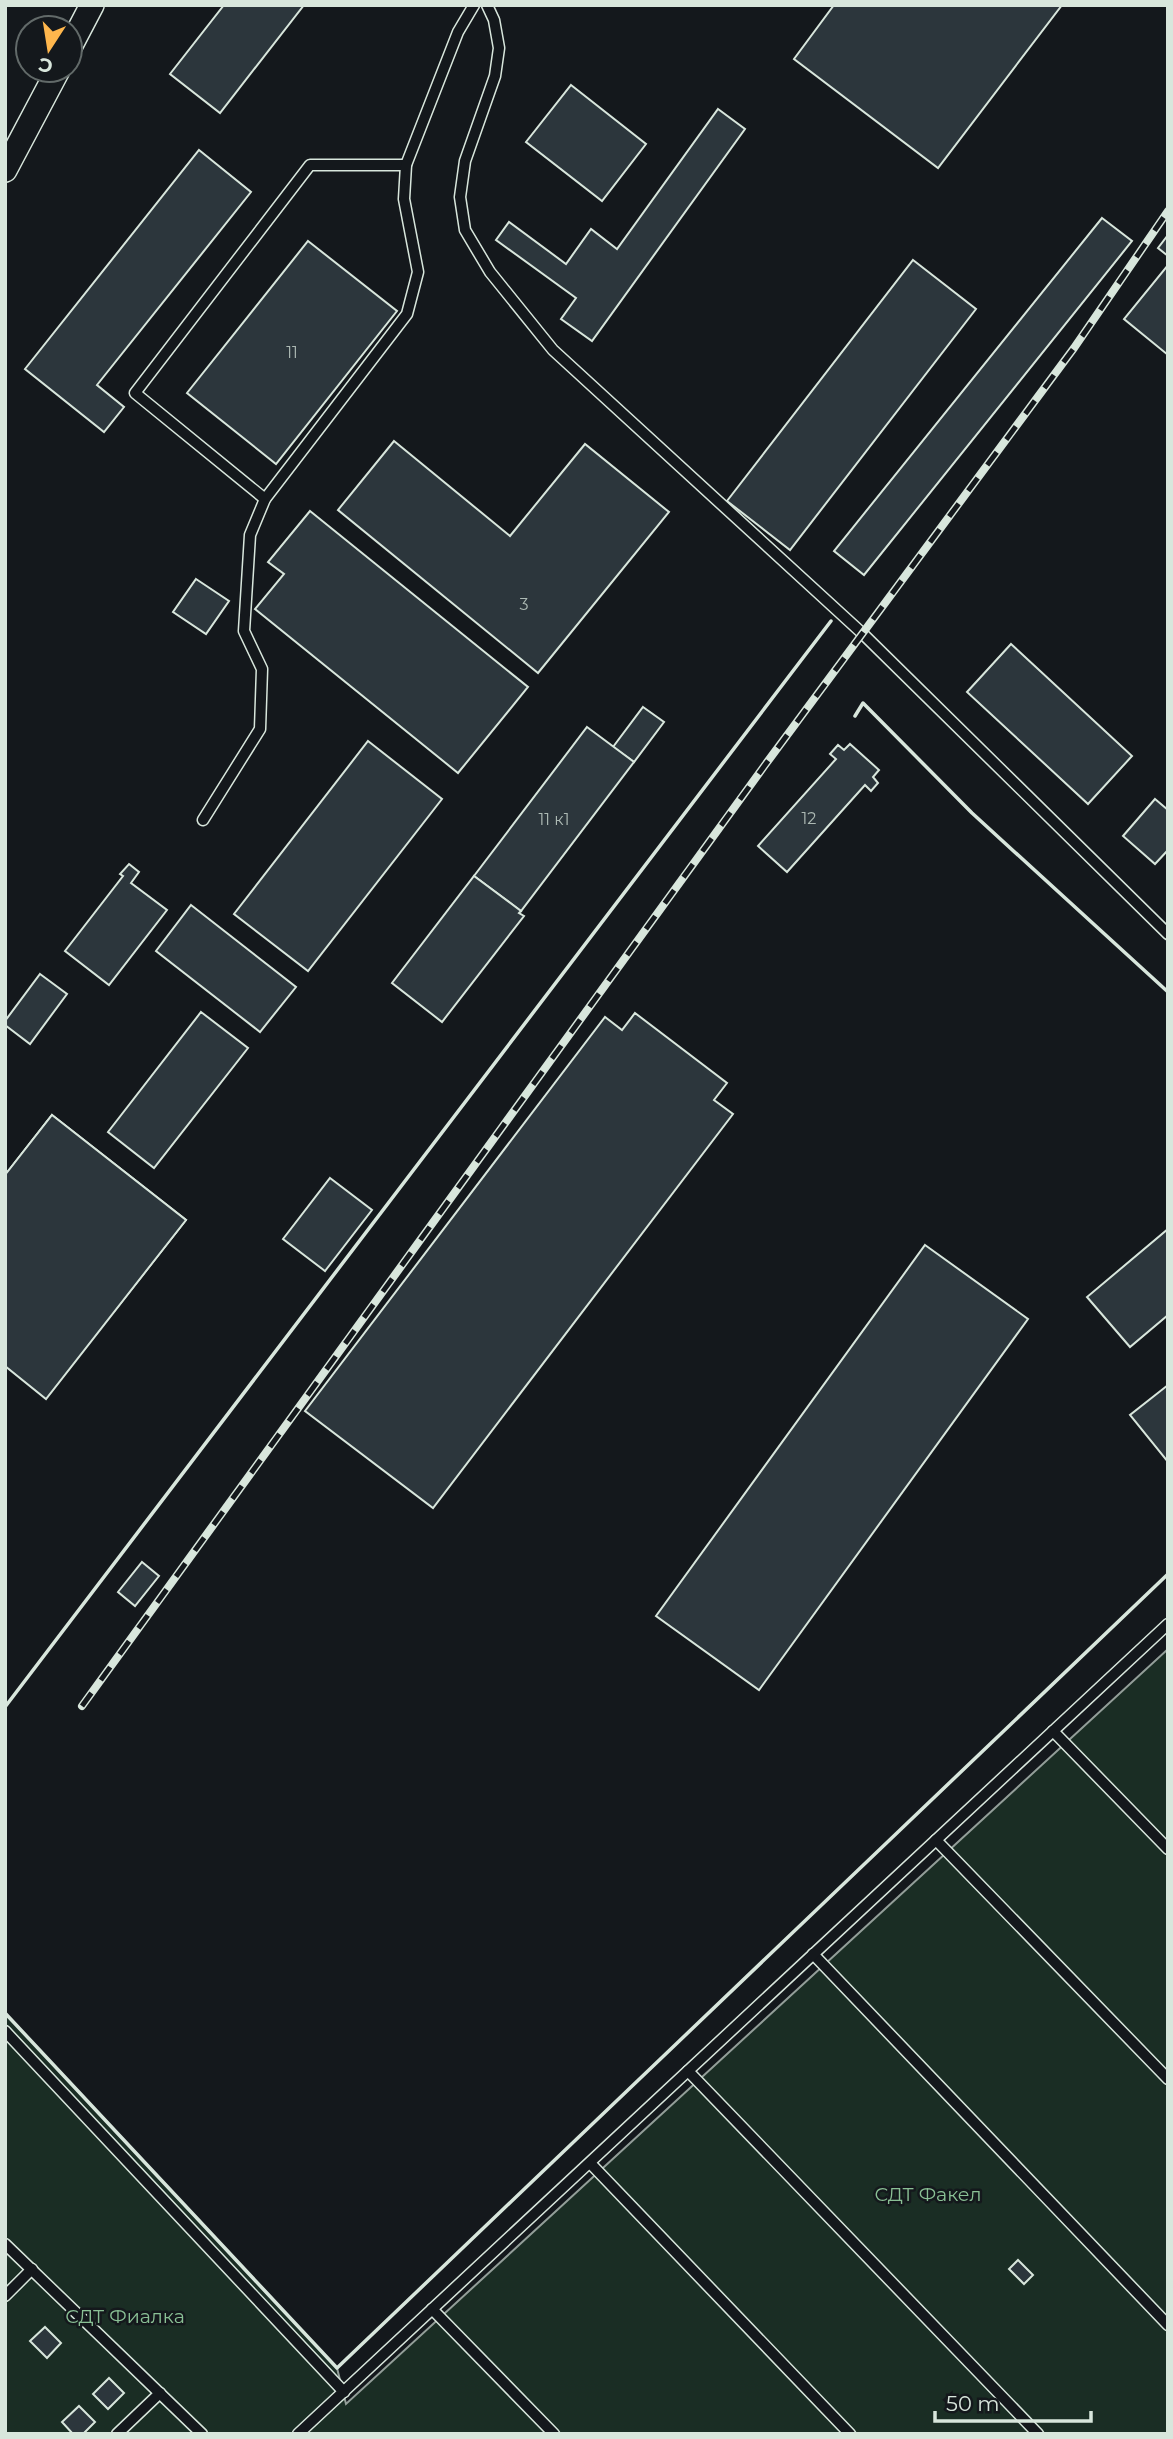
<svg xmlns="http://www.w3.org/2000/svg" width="1173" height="2439" viewBox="0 0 1173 2439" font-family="Montserrat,sans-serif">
  <rect width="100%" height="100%" fill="#14181c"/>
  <polygon fill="#1a2d24" stroke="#939e99" stroke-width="2" points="1168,1649 1168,2434 5,2434 5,2013 337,2368 346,2404"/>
  <g fill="#2c363c" stroke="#d8e6dc" stroke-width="2">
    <polygon points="224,5 304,5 220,113 170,74"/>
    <polygon points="834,5 1062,5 938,168 794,59"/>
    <polygon points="571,85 646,144 602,201 526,142"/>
    <polygon points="718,109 745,129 592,341 561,319 576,298 496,240 509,222 566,264 591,229 617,249"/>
    <polygon points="199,150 251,192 97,385 124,407 104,432 25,369"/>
    <polygon points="1102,218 1132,241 864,575 834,551"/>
    <polygon points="1168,235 1168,256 1158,248"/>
    <polygon points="308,241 397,311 276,464 187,393"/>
    <polygon points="913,260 976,309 790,550 727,501"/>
    <polygon points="1168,265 1168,355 1124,319"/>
    <polygon points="394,441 510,536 585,444 669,512 538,673 338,510"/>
    <polygon points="310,511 528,687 458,773 255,609 284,574 268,562"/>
    <polygon points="196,579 229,601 206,634 173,612"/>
    <polygon points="1011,644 1132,756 1088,804 967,692"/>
    <polygon points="643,707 664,722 634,762 613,747"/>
    <polygon points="587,727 634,762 521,911 474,876"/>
    <polygon points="368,741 442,799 308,971 234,914"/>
    <polygon points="850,744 879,770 873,777 878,783 871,791 865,785 787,872 758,846 836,759 830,754 838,745 844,750"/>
    <polygon points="1155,799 1168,810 1168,850 1155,864 1123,836"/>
    <polygon points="129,864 139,872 131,883 167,910 109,985 65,951 123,876 120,874"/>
    <polygon points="474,876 521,911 519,913 524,916 442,1022 392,983"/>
    <polygon points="191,905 296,987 260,1032 156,951"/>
    <polygon points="40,974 67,994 30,1044 5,1025 5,1021"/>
    <polygon points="201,1012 248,1048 154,1168 108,1132"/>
    <polygon points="635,1013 727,1083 714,1100 733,1114 433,1508 305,1411 605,1017 622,1030"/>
    <polygon points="52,1115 186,1220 115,1310 5,1225 5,1175"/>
    <polygon points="52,1115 186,1220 46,1399 5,1366 5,1175"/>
    <polygon points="330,1178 372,1210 325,1271 283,1239"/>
    <polygon points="1168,1229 1168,1315 1130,1347 1087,1297"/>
    <polygon points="925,1245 1028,1319 759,1690 656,1616"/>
    <polygon points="1168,1385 1168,1462 1130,1415"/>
    <polygon points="142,1562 159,1576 135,1606 118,1592"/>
    <polygon points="1018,2260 1033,2275 1024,2284 1009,2269"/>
    <polygon points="45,2327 61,2343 47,2358 30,2341"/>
    <polygon points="109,2378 124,2393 108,2409 93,2394"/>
    <polygon points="79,2406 95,2422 83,2434 73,2434 62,2422"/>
  </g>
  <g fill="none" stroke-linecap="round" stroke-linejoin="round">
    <g stroke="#d8e6dc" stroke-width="13">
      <g id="service">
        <polyline points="487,5 494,20 499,48 495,76 465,161 460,197 465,230 490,272 553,350 863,634 1168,934"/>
        <polyline points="265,499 135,393 310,165 406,165"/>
        <polyline points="203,820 260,729 262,669 244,631 250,535 265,499 407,314 418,272 404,199 406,165 458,32 474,5"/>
        <polyline points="1053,1731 1168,1849"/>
        <polyline points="936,1840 1168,2079"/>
        <polyline points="813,1954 1168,2325"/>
        <polyline points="5,2031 344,2392"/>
        <polyline points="688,2071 1038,2434"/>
        <polyline points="590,2163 850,2434"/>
        <polyline points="5,2244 202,2434"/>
        <polyline points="5,2296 32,2269"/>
        <polyline points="432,2309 554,2434"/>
        <polyline points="117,2434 160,2393"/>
        <polyline points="298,2434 1168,1624"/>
      </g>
    </g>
    <g stroke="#d8e6dc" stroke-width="26">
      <g id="tertiary">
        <polyline points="70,47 92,5"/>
        <polyline points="5,170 58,70"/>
      </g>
    </g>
    <use href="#service" stroke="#14181c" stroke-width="10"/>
    <use href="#tertiary" stroke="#14181c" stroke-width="23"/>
    <g stroke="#d8e6dc" stroke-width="8">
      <polyline id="rail" points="82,1706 765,765 1074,348 1168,211"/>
    </g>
    <use href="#rail" stroke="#14181c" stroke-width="5" stroke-dasharray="16" stroke-linecap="butt"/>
    <g stroke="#d8e6dc" stroke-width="3.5">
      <polyline points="855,716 863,703 972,813 1168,992"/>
      <polyline points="5,1707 831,621"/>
      <polyline points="5,2013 337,2368 1168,1574"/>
    </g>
  </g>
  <g text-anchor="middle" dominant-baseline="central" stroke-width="5" stroke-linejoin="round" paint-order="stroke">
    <g font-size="16" fill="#adbab4">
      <text x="292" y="352">11</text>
      <text x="524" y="604">3</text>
      <text x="809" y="818">12</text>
      <text x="554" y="819">11 к1</text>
    </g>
    <g font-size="19" fill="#8ac095" stroke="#14181c">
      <text x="928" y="2194">СДТ Факел</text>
      <text x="125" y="2316">СДТ Фиалка</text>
    </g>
  </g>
  <rect width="1173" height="2439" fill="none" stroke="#d8e6dc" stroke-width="14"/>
  <g transform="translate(49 49) rotate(192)"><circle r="33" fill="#14181c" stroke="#626a69" stroke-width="2"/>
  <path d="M0-5L12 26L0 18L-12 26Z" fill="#ffb74d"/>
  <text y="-10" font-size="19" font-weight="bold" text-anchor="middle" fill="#d8e6dc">С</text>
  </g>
  <path d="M935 2411v10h156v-10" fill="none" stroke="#d8e6dc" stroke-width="3.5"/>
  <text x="946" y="2411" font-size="21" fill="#d8e6dc" stroke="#14181c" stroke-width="5" paint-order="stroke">50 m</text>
</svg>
